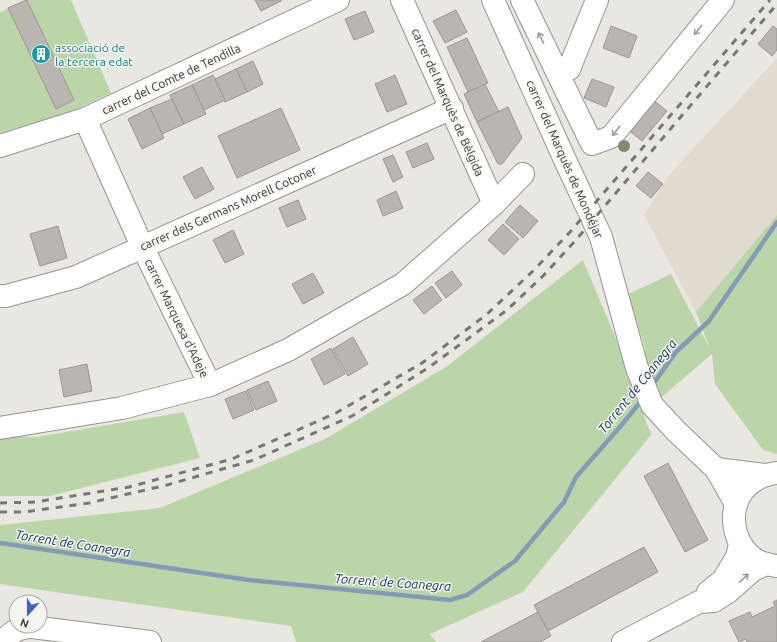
<svg xmlns="http://www.w3.org/2000/svg" width="777" height="642" viewBox="0 0 777 642" font-family="Ubuntu,sans-serif">
  <rect width="100%" height="100%" fill="#eae7e2"/>
  <polygon fill="#e1dace" points="777,58 777,215 696,312 644,215 669,175"/>
  <g fill="#bad5a7">
    <polygon points="29,0 71,0 111,93 60,117 7,133 0,133 0,12"/>
    <polygon points="777,215 777,454 763,450 715,384 712,354 643,413 651,435 523,592 430,634 436,642 296,642 291,626 0,584 0,525 160,508 325,439 446,367 583,260 624,358 646,351 628,294 671,274 710,349 696,312"/>
    <polygon points="184,412 200,458 50,496 0,496 0,436 37,437"/>
  </g>
  <g fill="none" stroke-linecap="round" stroke-linejoin="round">
    <g stroke="#819bb8" stroke-width="4.5">
      <polyline points="651,387 676,352 709,321 777,222"/>
      <polyline points="0,543 249,580 450,600 467,595 515,561 564,502 576,477 619,428 642,400"/>
    </g>
  </g>
  <g fill="#bbb5b2" stroke="#9c9693">
    <polygon points="26,0 27,0 74,100 56,109 8,8"/>
    <polygon points="255,0 281,0 281,1 261,11"/>
    <polygon points="456,10 467,32 445,43 433,21"/>
    <polygon points="365,11 374,32 354,40 345,19"/>
    <polygon points="611,26 637,36 629,58 603,48"/>
    <polygon points="773,26 777,29 777,50 772,56 758,44"/>
    <polygon points="467,38 488,83 468,92 447,47"/>
    <polygon points="253,61 263,84 247,92 236,69"/>
    <polygon points="236,69 247,92 225,102 215,79"/>
    <polygon points="213,75 225,100 204,110 192,85"/>
    <polygon points="395,75 407,104 387,112 375,84"/>
    <polygon points="592,79 614,87 606,107 584,98"/>
    <polygon points="485,84 499,112 477,122 464,94"/>
    <polygon points="192,85 206,114 184,124 170,95"/>
    <polygon points="172,99 184,124 162,134 150,108"/>
    <polygon points="652,99 667,111 642,141 627,129"/>
    <polygon points="508,107 522,138 502,164 498,164 477,122"/>
    <polygon points="150,108 164,138 142,149 128,119"/>
    <polygon points="281,108 300,150 237,178 218,136"/>
    <polygon points="427,143 434,159 413,168 406,152"/>
    <polygon points="393,155 403,177 393,182 383,159"/>
    <polygon points="202,167 214,189 195,199 183,177"/>
    <polygon points="648,172 663,184 651,198 636,186"/>
    <polygon points="396,191 403,208 383,216 377,200"/>
    <polygon points="298,200 306,219 287,227 279,208"/>
    <polygon points="520,205 538,221 523,238 505,222"/>
    <polygon points="503,224 519,239 504,255 488,240"/>
    <polygon points="58,226 67,258 40,266 30,234"/>
    <polygon points="233,230 244,254 225,263 213,240"/>
    <polygon points="452,271 462,285 446,298 435,283"/>
    <polygon points="313,273 324,293 303,304 292,284"/>
    <polygon points="432,286 442,300 424,314 413,300"/>
    <polygon points="353,337 368,364 348,376 333,349"/>
    <polygon points="331,348 345,374 324,385 311,359"/>
    <polygon points="87,364 92,391 64,397 59,370"/>
    <polygon points="268,381 277,401 256,410 247,390"/>
    <polygon points="246,391 254,410 233,419 225,399"/>
    <polygon points="668,463 708,540 685,552 644,476"/>
    <polygon points="644,547 658,572 548,631 534,605"/>
    <polygon points="777,600 777,642 747,642 746,639 739,642 729,621 750,612 752,617 775,606 773,602"/>
    <polygon points="538,612 551,636 540,642 481,642"/>
  </g>
  <g fill="none" stroke-linecap="round" stroke-linejoin="round">
    <g stroke="#96948f" stroke-width="24">
      <g id="minor">
        <polyline points="402,0 494,204"/>
        <polyline points="493,0 565,160 601,237 637,368 652,405 676,431 716,469 736,504"/>
        <polyline points="522,0 592,144 611,137 723,0"/>
        <polyline points="558,73 569,69 597,0"/>
        <polyline points="85,119 142,246 210,385"/>
        <polyline points="0,146 85,119 338,0"/>
        <polyline points="0,296 6,296 76,277 452,108"/>
        <polyline points="0,428 122,408 210,385 288,350 403,284 494,204 523,174"/>
        <polyline points="716,469 765,475"/>
        <path d="M777,473C769,474 761,476 754,481C725,499 729,543 756,560C763,564 770,565 777,566"/>
        <polyline points="708,592 723,580 737,557 740,544"/>
        <path d="M3,642C10,632 20,627 32,627L150,642"/>
        <polyline points="623,642 699,602 714,601 728,592 753,570 766,564"/>
      </g>
    </g>
    <use href="#minor" stroke="#fff" stroke-width="22"/>
    <g stroke="#787773" stroke-width="3" stroke-dasharray="7 7" stroke-linecap="butt">
      <polyline points="0,503 35,502 129,487 232,459 336,413 422,363 486,315 533,271 570,232 770,0"/>
      <polyline points="0,512 24,512 89,503 167,485 254,460 352,416 428,368 507,310 543,276 575,241 777,4"/>
    </g>
  </g>
  <circle fill="#7d8a6b" cx="624" cy="146" r="6"/>
  <defs><path id="oneway-shaft" d="M-6 0H5M1.5-3L5.5 0L1.5 3" fill="none" stroke-width="1.6" stroke-linecap="round" stroke-linejoin="round"/></defs>
  <g stroke="#9c9c9b">
    <use href="#oneway-shaft" transform="translate(698 30) rotate(129)"/>
    <use href="#oneway-shaft" transform="translate(541 38) rotate(-116)"/>
    <use href="#oneway-shaft" transform="translate(616 131) rotate(129)"/>
    <use href="#oneway-shaft" transform="translate(744 578) rotate(-43)"/>
  </g>
  <defs>
    <g id="building-disc" transform="scale(1)"><circle r="9.5" fill="#0f9aa8" stroke="#f7f4ef"/><path d="M-4-6H4V6H1V3H-1V6H-4ZM-2.5-4.3h1.7v1.8h-1.7ZM.8-4.3h1.7v1.8H.8ZM-2.5-1h1.7V.8h-1.7ZM.8-1h1.7V.8H.8Z" fill="#fff"/></g>
  </defs>
  <g fill-rule="evenodd">
    <use href="#building-disc" x="41" y="54"/>
  </g>
  <g text-anchor="middle" dominant-baseline="central" stroke-width="3" stroke-linejoin="round" paint-order="stroke">
    <g font-size="12" fill="#0d838f" stroke="#f7f4ef" text-anchor="start">
      <text x="55" y="47">associació de<tspan x="55" dy="14">la tercera edat</tspan></text>
    </g>
    <g font-size="12" fill="#3a3937" stroke="#f7f4ef">
      <text transform="translate(171 79) rotate(-25)">carrer del Comte de Tendilla</text>
      <text transform="translate(448 102) rotate(66)">carrer del Marquès de Bèlgida</text>
      <text transform="translate(565 159) rotate(66)">carrer del Marquès de Mondéjar</text>
      <text transform="translate(228 208) rotate(-24)">carrer dels Germans Morell Cotoner</text>
      <text transform="translate(177 318) rotate(64)">carrer Marquesa d'Adeje</text>
    </g>
    <g font-size="13" font-style="italic" fill="#0b335a" stroke="#f7f4ef">
      <text transform="translate(637 386) rotate(-51)">Torrent de Coanegra</text>
      <text transform="translate(73 543) rotate(9)">Torrent de Coanegra</text>
      <text transform="translate(393 582) rotate(4)">Torrent de Coanegra</text>
    </g>
  </g>
  <g transform="translate(28 614) rotate(201)"><circle r="19" fill="#f7f4ef" stroke="#aba9a5"/>
  <path d="M0-3L7 15L0 10L-7 15Z" fill="#4061d3"/>
  <text y="-6" font-size="11" font-weight="bold" text-anchor="middle" fill="#3a3937">N</text>
  </g>
</svg>
